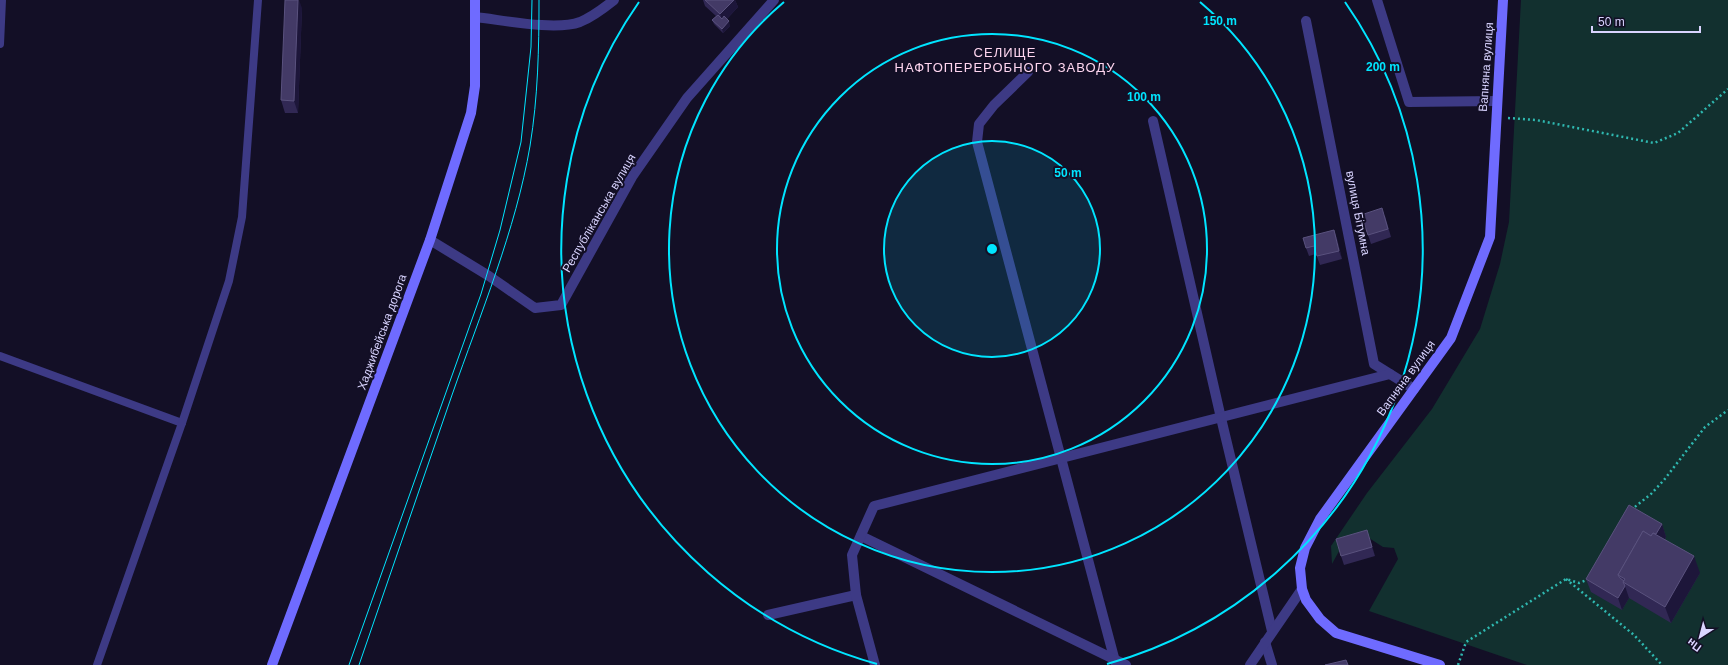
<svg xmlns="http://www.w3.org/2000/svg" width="1728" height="665" viewBox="0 0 1728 665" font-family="Helvetica,sans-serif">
  <rect width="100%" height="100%" fill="#130f26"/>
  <polygon fill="#12302f" points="1521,0 1728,0 1728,665 1527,665 1369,611 1398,559 1394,548 1383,547 1369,538 1344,542 1332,564 1331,546 1367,493 1432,409 1480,329 1500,264 1509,222"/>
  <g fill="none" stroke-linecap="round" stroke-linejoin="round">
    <g stroke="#2fb8b0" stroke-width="2.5" stroke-dasharray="2 3" stroke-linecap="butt">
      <polyline points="1508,118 1536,120 1654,143 1678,133 1728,89"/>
      <polyline points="1631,510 1651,494 1664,480 1705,427 1728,410"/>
      <polyline points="1566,579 1634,635 1662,665"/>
      <polyline points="1458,665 1466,642 1566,579 1579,583 1589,579"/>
    </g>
    <g stroke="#3d3a85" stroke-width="8">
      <polyline points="0,44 2,0"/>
      <polyline points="0,356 182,423"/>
      <polyline points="97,665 182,423 229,281 242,217 258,0"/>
    </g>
    <g stroke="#3d3a85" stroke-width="10">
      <polyline points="1377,0 1409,102 1496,101"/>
      <path d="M475,17C503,20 555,31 580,22C592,17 604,8 614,0"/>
      <polyline points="1306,21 1374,364 1414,389"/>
      <polyline points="1028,72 994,105 979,124 977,142 1116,665"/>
      <polyline points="1153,121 1221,418 1272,631"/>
      <polyline points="430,240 489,276 535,308 561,305 632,177 687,98 774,0"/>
      <polyline points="861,536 1126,665"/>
      <polyline points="768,615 856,595"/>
      <polyline points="1265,642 1272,665"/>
      <polyline points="875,665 856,595 852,555 874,506 1390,374"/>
      <polyline points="1250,665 1302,589"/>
    </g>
    <g stroke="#6f6bff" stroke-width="10">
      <polyline points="272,665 430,240 471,113 475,86 475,0"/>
      <polyline points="1440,665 1336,633 1320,619 1306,600 1302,589 1300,568 1305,548 1320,519 1451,338 1490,237 1503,0"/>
    </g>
    <g stroke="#00e5ff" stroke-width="1">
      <polyline points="349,665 481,294 500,230 521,142 531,47 532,0"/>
      <path d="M359,665C390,575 421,485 452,395C480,315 516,229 530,146C538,97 539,49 539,0"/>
    </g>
  </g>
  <g fill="#312854">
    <polygon points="703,0 735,0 738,7 727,19 730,26 723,33 714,24 712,20 716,16 705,6"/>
    <polygon points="302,8 298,113 285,113 281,100"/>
    <polygon points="1385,216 1391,237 1371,244 1368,235"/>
    <polygon points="1334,230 1337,239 1342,259 1320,265 1316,254 1309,256 1306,248"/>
    <polygon points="1662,524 1666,537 1665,539 1700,573 1671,623 1629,598 1622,610 1591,592 1586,579"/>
    <polygon points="1370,539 1375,556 1344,565 1341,556"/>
  </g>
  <g fill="#1d163a">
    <polygon points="298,0 299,0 302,8 298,113 294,101"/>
    <polygon points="734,0 735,0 738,7 723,23 720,14"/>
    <polygon points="729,21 730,26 723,33 722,29"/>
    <polygon points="1334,230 1337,239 1342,259 1339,251"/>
    <polygon points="1662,524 1666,537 1657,552 1653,540"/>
    <polygon points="1367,530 1370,539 1375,556 1372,547"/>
    <polygon points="1694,556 1700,573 1671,623 1665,607"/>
    <polygon points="1625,586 1629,598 1622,610 1618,598"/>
  </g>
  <g fill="#433a66" stroke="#5a527e">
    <polygon points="285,0 298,0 294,101 281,100"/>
    <polygon points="705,0 734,0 720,14"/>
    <polygon points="718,15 722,19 724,16 729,21 722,29 712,20"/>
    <polygon points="1382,208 1388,229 1368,235 1361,215"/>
    <polygon points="1334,230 1339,251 1317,256 1314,246 1306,248 1303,238"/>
    <polygon points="1629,505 1662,524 1656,534 1653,533 1651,536 1643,531 1618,575 1620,578 1624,581 1623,582 1625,586 1618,598 1586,579"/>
    <polygon points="1367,530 1372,547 1341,556 1336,539"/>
    <polygon points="1643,531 1651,536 1653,533 1694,556 1665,607 1623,582 1625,579 1618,575"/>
    <polygon points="1346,660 1348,665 1325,665"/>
  </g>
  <circle cx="992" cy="249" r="108" fill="#00e5ff" fill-opacity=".12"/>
  <g fill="none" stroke="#00e5ff" stroke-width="2">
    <circle cx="992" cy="249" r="108"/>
    <circle cx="992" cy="249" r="215"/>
    <path d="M1200 2A323 323 0 1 1 784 2"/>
    <path d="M877 664A431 431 0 0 1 639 2M1345 2A431 431 0 0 1 1107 664"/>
  </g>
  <g text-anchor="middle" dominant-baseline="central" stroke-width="4" stroke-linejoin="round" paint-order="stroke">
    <g font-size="12" fill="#d9d4ff" stroke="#130f26">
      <text transform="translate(1486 67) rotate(-86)">Вапняна вулиця</text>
      <text transform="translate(599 213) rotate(-60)">Республіканська вулиця</text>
      <text transform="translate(1358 213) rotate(79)">вулиця Бітумна</text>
      <text transform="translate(382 332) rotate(-70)">Хаджибейська дорога</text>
      <text transform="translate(1406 378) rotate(-54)">Вапняна вулиця</text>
    </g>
    <g font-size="13" letter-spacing="1" fill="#ffd6f0" stroke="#130f26">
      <text x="1005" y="52">СЕЛИЩЕ<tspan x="1005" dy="15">НАФТОПЕРЕРОБНОГО ЗАВОДУ</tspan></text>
    </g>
  </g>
  <circle cx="992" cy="249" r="6" fill="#00e5ff" stroke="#130f26" stroke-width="2"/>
  <g font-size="12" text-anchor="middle" font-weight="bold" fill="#00e5ff" stroke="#130f26" stroke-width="4" stroke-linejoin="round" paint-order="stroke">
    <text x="1220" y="25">150 m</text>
    <text x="1383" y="71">200 m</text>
    <text x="1144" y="101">100 m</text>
    <text x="1068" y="177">50 m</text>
  </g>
  <g transform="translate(1700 637) rotate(216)" stroke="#130f26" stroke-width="3" paint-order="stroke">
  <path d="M0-3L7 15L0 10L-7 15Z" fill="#d9d4ff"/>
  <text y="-6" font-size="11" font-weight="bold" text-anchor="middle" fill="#d9d4ff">Пн</text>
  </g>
  <path d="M1592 26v6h108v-6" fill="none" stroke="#d9d4ff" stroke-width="2"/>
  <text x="1598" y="26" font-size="12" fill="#d9d4ff" stroke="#130f26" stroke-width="3" paint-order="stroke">50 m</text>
</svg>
